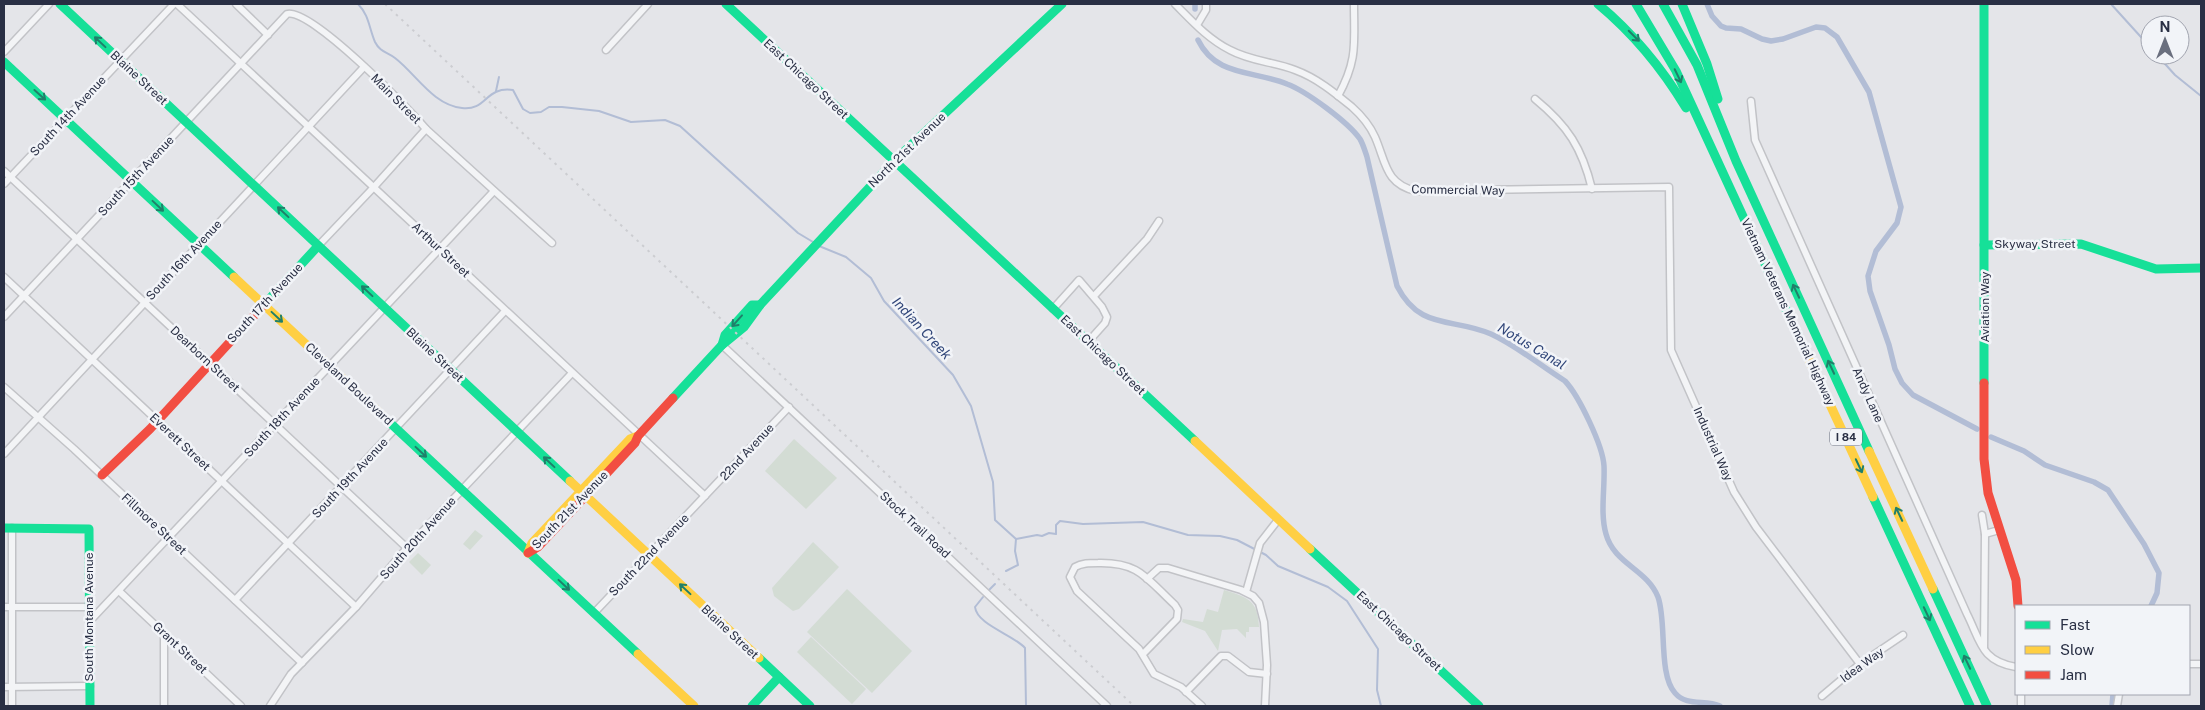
<svg xmlns="http://www.w3.org/2000/svg" width="2205" height="710" viewBox="0 0 2205 710" font-family="'Public Sans',sans-serif">
  <rect width="100%" height="100%" fill="#e4e5e9"/>
  <g fill="#d3dcd4">
    <polygon points="794,439 837,478 806,509 765,471"/>
    <polygon points="475,530 483,536 470,550 463,544"/>
    <polygon points="813,542 839,567 799,609 793,611 774,596 772,588"/>
    <polygon points="418,553 431,565 422,575 409,562"/>
    <polygon points="847,589 912,651 872,693 807,632"/>
    <path d="M1224,590C1247,597 1258,600 1259,627H1249V632H1246V638L1237,629L1222,630L1218,651L1205,631L1182,622L1183,619L1203,622L1207,609L1218,612Z"/>
    <polygon points="811,637 866,689 852,704 797,652"/>
  </g>
  <g fill="none" stroke-linecap="round" stroke-linejoin="round">
    <g stroke="#b2bdd5" stroke-width="2">
      <path d="M358,4C369,15 369,28 375,42C380,52 387,52 395,58C416,74 433,105 462,108C487,111 485,86 513,90L523,109L530,113L541,112L549,107H562L599,111L631,122L665,120L680,126L798,233L813,242"/>
      <polyline points="2111,4 2150,47"/>
      <polyline points="2157,55 2175,75 2201,96"/>
      <polyline points="496,91 499,77"/>
      <polyline points="819,246 846,257 871,278 884,301 953,375 971,406 993,482 995,520 1016,539 1037,535 1042,536 1049,533 1056,534 1056,525 1060,521 1083,524 1143,522 1188,535 1220,536 1237,540 1266,555 1278,566 1328,587 1347,601 1378,649 1377,690 1381,706"/>
      <polyline points="1006,571 1018,565 1015,551 1016,539"/>
      <polyline points="989,590 995,584"/>
      <path d="M983,597L975,607C977,625 1014,635 1025,648L1026,706"/>
    </g>
    <g stroke="#b2bdd5" stroke-width="5.5">
      <polyline points="1707,4 1712,16 1721,26 1726,28 1741,29 1762,39 1771,41 1783,39 1816,27 1825,28 1837,37 1869,92 1901,207 1897,223 1876,251 1868,276 1870,291 1889,345 1895,369 1902,383 1913,395 1977,429"/>
      <polyline points="1195,9 1195,4"/>
      <path d="M1198,40C1216,77 1253,70 1287,84C1306,91 1348,122 1360,139C1363,144 1365,151 1367,157L1397,286C1420,331 1452,317 1491,334C1517,346 1541,366 1565,381C1579,396 1603,446 1604,466C1605,489 1600,513 1606,534C1614,564 1647,569 1658,597C1667,622 1658,674 1675,693C1687,707 1705,699 1720,706"/>
      <polyline points="1991,437 2024,451 2045,465 2094,482 2108,490 2144,544 2159,573 2157,593 2151,606"/>
      <polyline points="2112,706 2113,694"/>
    </g>
    <g stroke="#c2c3c7" stroke-width="9">
      <g id="street">
        <polyline points="177,4 705,496"/>
        <polyline points="236,4 268,35"/>
        <path d="M1175,4C1192,21 1208,39 1230,50C1250,61 1274,62 1295,70C1317,78 1335,93 1352,107C1361,115 1370,126 1375,137C1386,162 1385,184 1416,191L1669,187L1671,350L1734,492L1756,527L1860,664"/>
        <polyline points="1197,25 1206,10 1206,4"/>
        <polyline points="606,50 648,4"/>
        <polyline points="4,52 49,4"/>
        <path d="M1338,96C1358,60 1354,43 1354,4"/>
        <path d="M1535,99C1568,126 1582,148 1592,189"/>
        <path d="M1751,101L1755,140L1967,614C1981,642 1981,661 2016,667"/>
        <polyline points="4,171 407,548"/>
        <polyline points="4,184 174,4"/>
        <polyline points="318,246 374,187 426,129"/>
        <polyline points="4,277 356,607"/>
        <polyline points="1094,296 1147,239 1159,221"/>
        <polyline points="1053,309 1079,280 1102,307 1107,317 1105,323 1088,342"/>
        <path d="M4,317L287,14C310,7 408,108 426,129L552,243"/>
        <polyline points="722,345 1107,706"/>
        <polyline points="4,387 74,449 302,663"/>
        <polyline points="4,454 364,67"/>
        <polyline points="1982,515 1985,534 1984,648"/>
        <polyline points="1985,534 1999,530"/>
        <polyline points="1147,579 1159,568 1168,568 1241,590 1253,596 1259,603 1264,622 1267,665 1265,706"/>
        <polyline points="119,591 241,706"/>
        <polyline points="1246,592 1260,543 1278,520"/>
        <polyline points="235,600 505,311"/>
        <polyline points="4,607 89,607"/>
        <polyline points="594,613 789,407"/>
        <polyline points="89,622 494,191"/>
        <path d="M1143,654L1177,619L1178,610L1175,605C1146,578 1139,562 1098,563C1089,563 1082,563 1075,567L1070,577L1077,591L1139,649L1154,674L1181,687L1202,706"/>
        <polyline points="2189,664 2201,664"/>
        <polyline points="4,687 90,686"/>
        <polyline points="1186,692 1221,656 1228,656 1249,672 1267,674"/>
        <polyline points="2021,694 2021,706"/>
        <polyline points="1822,696 1860,664 1903,635"/>
        <polyline points="12,706 12,528"/>
        <polyline points="164,706 164,634"/>
        <polyline points="270,706 291,674 356,607 407,548 572,373"/>
        <polyline points="2117,706 2119,694"/>
      </g>
    </g>
    <use href="#street" stroke="#f3f4f6" stroke-width="6"/>
    <g stroke="#16e098" stroke-width="9">
      <polyline points="60,4 570,481"/>
      <polyline points="726,4 1195,441"/>
      <path d="M1598,4C1634,34 1662,68 1686,108"/>
      <polyline points="1636,4 1676,71 1800,340"/>
      <polyline points="1663,4 1697,65 1736,161 1869,451"/>
      <polyline points="1682,4 1707,64 1718,99"/>
      <polyline points="1984,4 1984,383"/>
      <polyline points="4,62 234,277"/>
      <polyline points="1984,245 2081,244 2156,269 2201,268"/>
      <polyline points="262,307 318,246"/>
      <polyline points="722,345 725,335 752,305 760,305"/>
      <polyline points="673,398 722,345 744,327 760,305 894,161 1062,4"/>
      <polyline points="387,420 638,654"/>
      <polyline points="1873,497 1970,706"/>
      <polyline points="4,528 89,529 90,706"/>
      <polyline points="1310,549 1479,706"/>
      <polyline points="1933,589 1987,706"/>
      <polyline points="759,658 810,706"/>
      <polyline points="752,706 779,677"/>
    </g>
    <g stroke="#ffcf43" stroke-width="9">
      <polyline points="234,277 387,420"/>
      <polyline points="1800,340 1873,497"/>
      <polyline points="1195,441 1310,549"/>
      <polyline points="1869,451 1933,589"/>
      <polyline points="570,481 759,658"/>
      <polyline points="528,553 532,543 630,439 638,436"/>
      <polyline points="638,654 694,706"/>
    </g>
    <g stroke="#f24e42" stroke-width="9">
      <polyline points="1984,383 1984,459 1988,493 2016,580 2018,606"/>
      <polyline points="102,475 150,429 262,307"/>
      <polyline points="528,553 538,547 635,443 638,436 673,398"/>
    </g>
    <polyline stroke="#cccdd1" stroke-width="2" stroke-dasharray="2.5 5" stroke-linecap="butt" points="385,4 1134,706"/>
  </g>
  <defs><path id="oneway-shaft" d="M-6 0H5M1.5-3L5.5 0L1.5 3" fill="none" stroke-width="1.6" stroke-linecap="round" stroke-linejoin="round" transform="scale(1.25)"/></defs>
  <g stroke="#207f6a">
    <use href="#oneway-shaft" transform="translate(1634 36) rotate(45)"/>
    <use href="#oneway-shaft" transform="translate(100 42) rotate(-137)"/>
    <use href="#oneway-shaft" transform="translate(1678 76) rotate(64)"/>
    <use href="#oneway-shaft" transform="translate(40 95) rotate(42)"/>
    <use href="#oneway-shaft" transform="translate(158 206) rotate(43)"/>
    <use href="#oneway-shaft" transform="translate(283 212) rotate(-137)"/>
    <use href="#oneway-shaft" transform="translate(367 291) rotate(-137)"/>
    <use href="#oneway-shaft" transform="translate(1796 291) rotate(-115)"/>
    <use href="#oneway-shaft" transform="translate(277 317) rotate(43)"/>
    <use href="#oneway-shaft" transform="translate(737 321) rotate(132)"/>
    <use href="#oneway-shaft" transform="translate(1831 367) rotate(-115)"/>
    <use href="#oneway-shaft" transform="translate(421 452) rotate(43)"/>
    <use href="#oneway-shaft" transform="translate(549 462) rotate(-137)"/>
    <use href="#oneway-shaft" transform="translate(1859 466) rotate(65)"/>
    <use href="#oneway-shaft" transform="translate(1899 514) rotate(-115)"/>
    <use href="#oneway-shaft" transform="translate(564 585) rotate(43)"/>
    <use href="#oneway-shaft" transform="translate(685 589) rotate(-137)"/>
    <use href="#oneway-shaft" transform="translate(1927 614) rotate(65)"/>
    <use href="#oneway-shaft" transform="translate(1967 662) rotate(-115)"/>
  </g>
  <g text-anchor="middle" dominant-baseline="central" stroke-width="5" stroke-linejoin="round" paint-order="stroke">
    <rect fill="#f2f4f8" stroke="#656a7a" stroke-width="1" x="1830" y="428.5" width="32" height="17" rx="4"/>
    <g font-size="11" font-weight="bold" fill="#292f44">
      <text x="1846" y="437">I 84</text>
    </g>
    <g font-size="12" fill="#292f44" stroke="#f2f4f8">
      <text transform="translate(139 78) rotate(43)">Blaine Street</text>
      <text transform="translate(806 79) rotate(43)">East Chicago Street</text>
      <text transform="translate(396 99) rotate(45)">Main Street</text>
      <text transform="translate(68 116) rotate(-47)">South 14th Avenue</text>
      <text transform="translate(907 150) rotate(-44)">North 21st Avenue</text>
      <text transform="translate(136 176) rotate(-47)">South 15th Avenue</text>
      <text transform="translate(1458 190) rotate(1)">Commercial Way</text>
      <text x="2035" y="244">Skyway Street</text>
      <text transform="translate(441 250) rotate(43)">Arthur Street</text>
      <text transform="translate(184 260) rotate(-47)">South 16th Avenue</text>
      <text transform="translate(265 303) rotate(-47)">South 17th Avenue</text>
      <text transform="translate(1985 307) rotate(-90)">Aviation Way</text>
      <text transform="translate(1788 312) rotate(65)">Vietnam Veterans Memorial Highway</text>
      <text transform="translate(435 355) rotate(43)">Blaine Street</text>
      <text transform="translate(1103 355) rotate(43)">East Chicago Street</text>
      <text transform="translate(205 359) rotate(43)">Dearborn Street</text>
      <text transform="translate(349 384) rotate(43)">Cleveland Boulevard</text>
      <text transform="translate(1868 395) rotate(66)">Andy Lane</text>
      <text transform="translate(282 417) rotate(-47)">South 18th Avenue</text>
      <text transform="translate(180 442) rotate(43)">Everett Street</text>
      <text transform="translate(1713 444) rotate(66)">Industrial Way</text>
      <text transform="translate(747 452) rotate(-47)">22nd Avenue</text>
      <text transform="translate(350 478) rotate(-47)">South 19th Avenue</text>
      <text transform="translate(570 510) rotate(-46)">South 21st Avenue</text>
      <text transform="translate(154 524) rotate(43)">Fillmore Street</text>
      <text transform="translate(915 525) rotate(43)">Stock Trail Road</text>
      <text transform="translate(418 538) rotate(-48)">South 20th Avenue</text>
      <text transform="translate(649 555) rotate(-46)">South 22nd Avenue</text>
      <text transform="translate(89 617) rotate(-90)">South Montana Avenue</text>
      <text transform="translate(1399 631) rotate(43)">East Chicago Street</text>
      <text transform="translate(730 632) rotate(43)">Blaine Street</text>
      <text transform="translate(180 648) rotate(43)">Grant Street</text>
      <text transform="translate(1862 665) rotate(-36)">Idea Way</text>
    </g>
    <g font-size="14" font-style="italic" fill="#32477a" stroke="#f2f4f8">
      <text transform="translate(922 328) rotate(47)">Indian Creek</text>
      <text transform="translate(1532 346) rotate(31)">Notus Canal</text>
    </g>
  </g>
  <rect width="2205" height="710" fill="none" stroke="#292f44" stroke-width="10"/>
  <rect x="2015" y="605" width="175" height="90" fill="#f2f4f8" stroke="#a2a5b0"/>
  <rect x="2025" y="621" width="25" height="8" fill="#16e098" stroke="#a2a5b0"/>
  <text x="2060" y="630" font-size="15" fill="#292f44">Fast</text>
  <rect x="2025" y="646" width="25" height="8" fill="#ffcf43" stroke="#a2a5b0"/>
  <text x="2060" y="655" font-size="15" fill="#292f44">Slow</text>
  <rect x="2025" y="671" width="25" height="8" fill="#f24e42" stroke="#a2a5b0"/>
  <text x="2060" y="680" font-size="15" fill="#292f44">Jam</text>
  <g transform="translate(2165 40)"><circle r="24" fill="#f2f4f8" stroke="#a2a5b0"/>
  <path d="M0-4L9 19L0 12L-9 19Z" fill="#6a6f7e"/>
  <text y="-8" font-size="14" font-weight="bold" text-anchor="middle" fill="#292f44">N</text>
  </g>
</svg>
